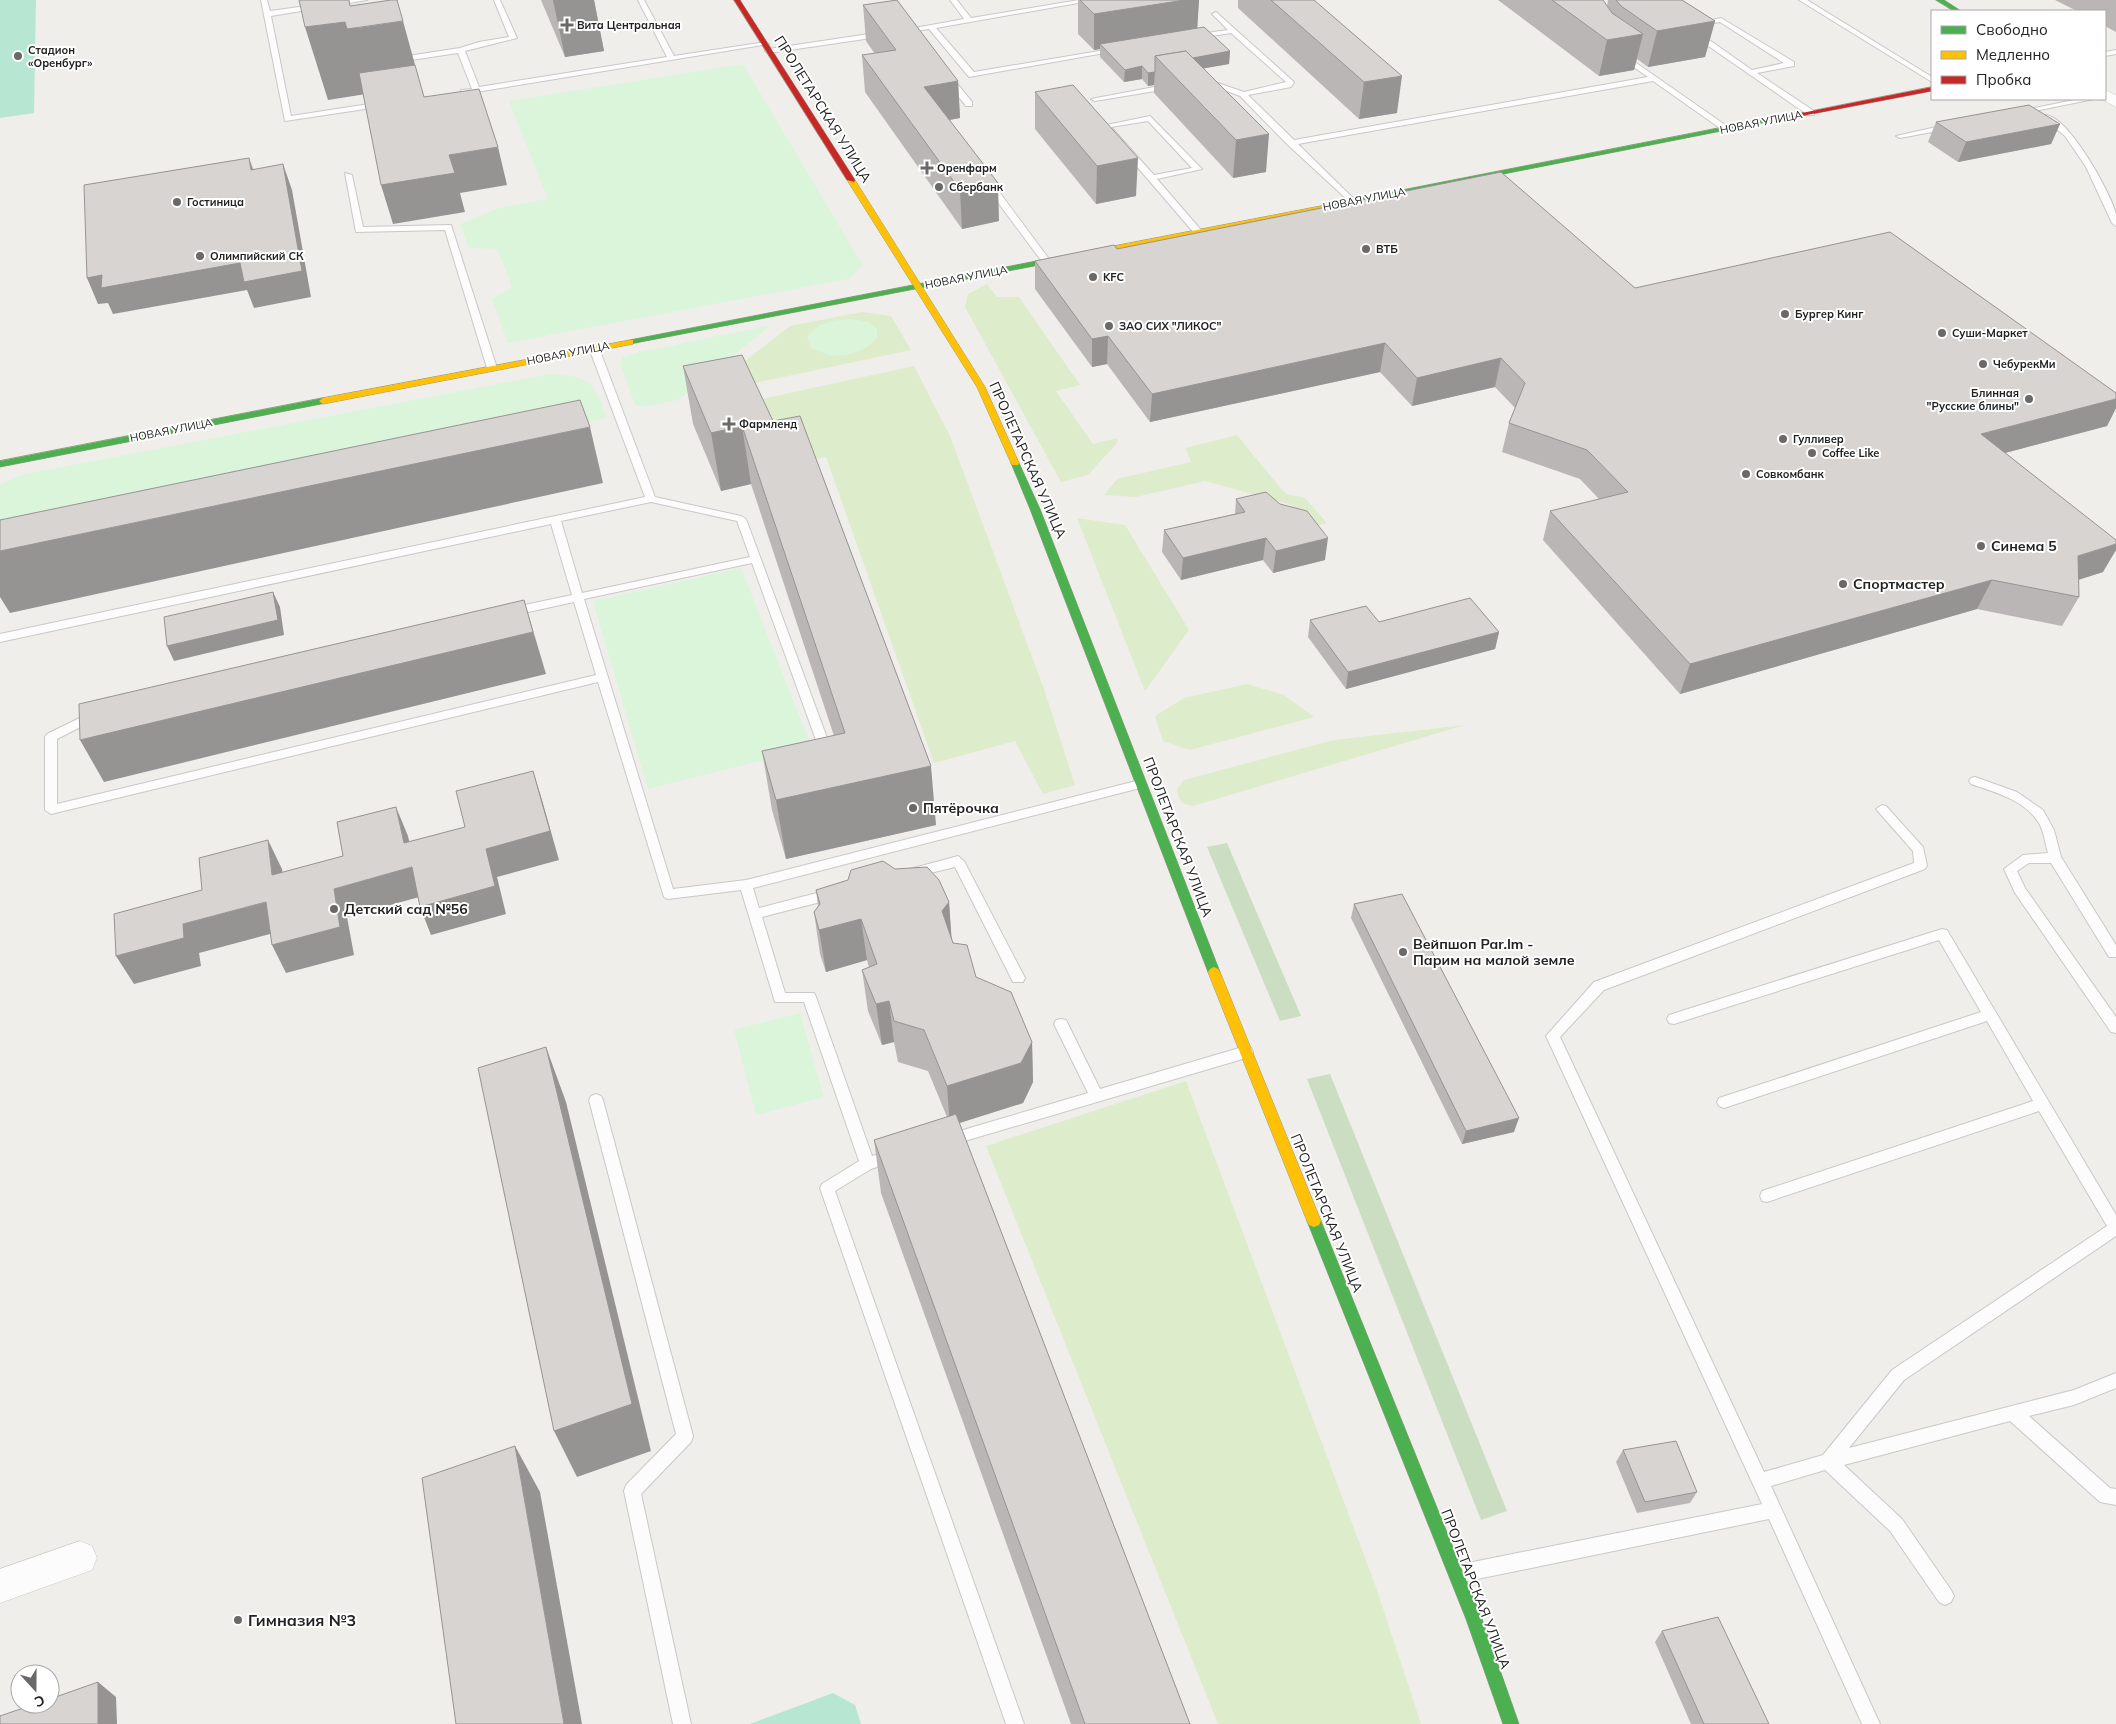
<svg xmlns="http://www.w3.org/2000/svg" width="2116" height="1724" viewBox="0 0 2116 1724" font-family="Mulish,sans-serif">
  <rect width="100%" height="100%" fill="#f0eeeb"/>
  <g fill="#ddeccb">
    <polygon points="987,284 997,297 1019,297 1080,385 1056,391 1093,444 1117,438 1118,442 1088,475 1061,482 965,307 968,294"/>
    <polygon points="862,312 891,316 911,350 703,394 790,326"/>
    <polygon points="914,366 950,436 1044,689 1075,785 1043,794 1015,741 934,763 826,457 793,463 762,399"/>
    <polygon points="1237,435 1282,490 1287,494 1305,498 1327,523 1313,527 1292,505 1205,481 1136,497 1104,495 1117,479 1191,462 1186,448"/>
    <polygon points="1077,518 1125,525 1189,630 1145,691"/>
    <polygon points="1247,684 1284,695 1314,717 1190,750 1163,741 1155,716 1184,698"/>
    <path d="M1465,725L1193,806C1182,804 1178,801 1177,789L1184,780L1334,740Z"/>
    <polygon points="1186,1081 1376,1587 1421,1724 1218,1724 986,1146"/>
  </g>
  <g fill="#cbdec1">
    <polygon points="1227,843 1301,1016 1280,1021 1207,847"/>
    <polygon points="1330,1074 1507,1511 1481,1520 1307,1079"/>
  </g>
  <g fill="#daf5da">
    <polygon points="743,64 863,266 848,279 508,343 492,299 512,287 497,249 469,248 460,224 499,208 548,199 509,101"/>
    <path d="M851,319L869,322L877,329V338C868,350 846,358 830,355C824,354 817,350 811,348L807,337C818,322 833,320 851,319Z"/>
    <polygon points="771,325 678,400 643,407 635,405 620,363 622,358 631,354"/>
    <path d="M550,374C592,377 592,380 607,418L0,543V486L2,483L25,474Z"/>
    <polygon points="741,568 812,748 648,789 593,601"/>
    <polygon points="800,1013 824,1097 756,1115 734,1030"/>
  </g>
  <g fill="#b7e6d2">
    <polygon points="0,0 36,0 34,113 0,118"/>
    <polygon points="833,1693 855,1705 861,1724 750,1724"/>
  </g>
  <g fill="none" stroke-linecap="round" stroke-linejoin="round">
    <g stroke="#c9c8c7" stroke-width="2">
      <g id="lane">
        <polygon points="261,0 267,0 270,11 350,0 367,0 271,16 291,116 382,102 386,104 385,106 285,121"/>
        <polygon points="494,0 500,0 517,38 465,51 479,87 667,57 638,0 644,0 674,56 765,42 769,44 464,94 461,94 461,90 472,89 458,53 398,62 394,60 398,56 401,57 460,48 479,42 509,37"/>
        <polygon points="950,0 957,0 971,18 1079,0 1095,0 936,28 974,72 1117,48 1121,50 969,77 929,29 902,33 898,31 964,19"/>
        <polygon points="1799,0 1807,0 1932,77 1932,82"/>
        <polygon points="1216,12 1294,82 1291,87 1248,95 1294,140 1648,77 1619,57 1618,55 1622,53 1731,129 1724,131 1653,81 1298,144 1354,199 1355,201 1351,203 1288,145 1240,96 1214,86 1202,86 1202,82 1215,82 1244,92 1286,82 1231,33 1192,39 1192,35 1228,30 1212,14"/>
        <polygon points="1721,18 1794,62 1794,66 1757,73 1814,111 1814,115 1808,115 1691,34 1698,32 1752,70 1784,63 1720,22 1698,26 1694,24"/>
        <polygon points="882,32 886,34 885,36 769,53 765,51 769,49"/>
        <polygon points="2116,50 2116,54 2105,56 2105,52"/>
        <polygon points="945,76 951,76 972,102 972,106 966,106 945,80"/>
        <polygon points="1170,84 1173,84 1173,88 1095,101 1091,99"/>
        <polygon points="2079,99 2094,99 2019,114 2015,112"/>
        <path d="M2044,115C2067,113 2111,193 2116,214C2116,217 2116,222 2116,226L2112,223L2086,167L2065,136L2044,119Z"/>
        <path d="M1150,116L1202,169L1157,179L1201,230V234H1195L1102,126ZM1148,121L1192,168L1154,175L1111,127Z"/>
        <polygon points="1950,124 1953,124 1953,128 1900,138 1896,136"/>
        <polygon points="345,173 352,175 363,227 451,225 497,368 495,370 489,370 487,368 445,230 356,232"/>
        <polygon points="985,181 991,181 1049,259 1049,263 1043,263 985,185"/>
        <path d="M594,345L599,348L655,497L741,516L746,519L833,754L827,758L821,754L752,563L584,599L673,889L746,880L1140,780L1146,784L1140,788L753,888L759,908L832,889L836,891L838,894L836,897L832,899L762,917L785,993H814L816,997L872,1156L893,1150L898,1152L900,1156L898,1160L871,1169L835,1191L1024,1724H1006L820,1188L822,1184L859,1161L804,1002H775L741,890L668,899L664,897L598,682L51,814L45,810V737L47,734L94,711L98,712L100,715L98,718L57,739V804L596,675L574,602L510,616L505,612L510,608L572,595L551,524L0,642V634L645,497L589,348ZM651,502L737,521L750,557L582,593L561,521Z"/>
        <path d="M1975,777L2017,792L2043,810L2054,830L2061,857L2116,945V957H2109L2051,863H2029L2017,871L2025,888L2116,1017V1033L2111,1032L2015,893L2004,869L2023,855L2048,853C2045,843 2044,832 2039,823C2025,800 1994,792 1971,784L1969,781L1971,778Z"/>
        <polygon points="1882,805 1886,806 1923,847 1927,866 1925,869 1604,990 1560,1037 1764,1472 1823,1455 1892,1370 2107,1226 2039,1111 1767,1202 1762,1201 1760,1196 1762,1191 2033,1101 1987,1021 1724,1108 1719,1106 1717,1102 1719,1098 1981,1012 1939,940 1674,1024 1669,1023 1667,1019 1669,1015 1942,929 1947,930 2116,1215 2116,1236 1904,1380 1849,1448 2074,1390 2116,1373 2116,1388 2074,1405 2029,1416 2110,1488 2116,1489 2116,1505 2100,1502 2010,1421 1844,1465 1902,1519 1951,1590 1954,1596 1951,1602 1945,1605 1939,1602 1890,1531 1825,1470 1771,1486 1880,1724 1862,1724 1769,1519 1458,1583 1452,1580 1449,1574 1452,1568 1458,1565 1762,1504 1546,1036 1594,982 1914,863 1913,851 1876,809"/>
        <polygon points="958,856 964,861 1025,978 1023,982 1013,982 955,867 914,877 908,872 910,869"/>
        <polygon points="1061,1019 1066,1020 1100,1089 1246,1046 1251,1048 1253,1052 1251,1056 1246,1058 948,1146 943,1144 941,1140 943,1136 1088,1093 1054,1024 1056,1020"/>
        <polygon points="596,1094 601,1096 603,1100 693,1436 691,1442 641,1494 691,1724 673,1724 624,1491 626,1485 676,1434 589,1100 591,1096"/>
      </g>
    </g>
    <g stroke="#c9c8c7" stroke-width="1">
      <g id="street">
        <polygon points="2105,90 2116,95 2116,107 2101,99 2105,99"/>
        <polygon points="80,1541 92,1546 97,1558 92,1570 0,1603 0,1569"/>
      </g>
    </g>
    <g stroke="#999a82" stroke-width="1">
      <g id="fast">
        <polygon points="1936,0 1944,0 1961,11 1954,11"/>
        <polygon points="1770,118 1773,120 1772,121 1321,210 1317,208 1321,206"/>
        <polygon points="1114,246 1117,246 1117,250 630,344 626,342 630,340"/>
        <polygon points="323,398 327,401 326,403 0,467 0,461"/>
        <polygon points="1015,460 1019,463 1040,509 1220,972 1218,975 1210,975 1208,972 1030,509 1011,463"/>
        <polygon points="1314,1215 1319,1217 1321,1221 1482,1619 1519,1724 1503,1724 1466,1619 1307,1221 1309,1217"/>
      </g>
    </g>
    <g stroke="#999a82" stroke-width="1">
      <g id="slow">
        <polygon points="848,178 855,180 985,387 1019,463 1018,465 1012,465 1011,463 977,387 847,180"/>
        <polygon points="1321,206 1324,206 1324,210 1114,250 1110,248 1114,246"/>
        <polygon points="630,340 633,340 633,344 323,404 319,401 323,398"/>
        <polygon points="1214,967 1218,969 1220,972 1321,1221 1319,1225 1314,1227 1309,1225 1307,1221 1208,972 1210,969"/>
      </g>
    </g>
    <g stroke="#999a82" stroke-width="1">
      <g id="jam">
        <polygon points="734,0 740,0 855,180 854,182 847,180"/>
        <polygon points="1932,87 1932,91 1770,122 1767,120"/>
      </g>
    </g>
    <use href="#lane" fill="#fdfcfc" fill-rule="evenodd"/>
    <use href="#street" fill="#fdfcfc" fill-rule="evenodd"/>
    <use href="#fast" fill="#4caf50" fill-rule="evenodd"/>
    <use href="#slow" fill="#ffc107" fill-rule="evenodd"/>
    <use href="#jam" fill="#c62828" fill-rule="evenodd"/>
  </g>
  <g fill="#b9b6b5">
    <polygon points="541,0 594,0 604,51 565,57"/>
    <polygon points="1078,0 1199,0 1197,28 1230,51 1229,64 1204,68 1266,172 1233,178 1154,93 1154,85 1148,86 1142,79 1124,82 1100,57 1100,49 1094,50 1078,34"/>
    <polygon points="1238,0 1314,0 1397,113 1359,119 1238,8"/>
    <polygon points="1498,0 1603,0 1607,6 1608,0 1682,0 1715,21 1705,57 1648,67 1637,59 1634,70 1599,76"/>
    <polygon points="2055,0 2116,0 2116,32 2105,26 2105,11 2077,11"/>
    <polygon points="863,5 958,81 960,118 950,120 999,221 962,229 865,92 862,55 875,54 866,41"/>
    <polygon points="1035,92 1136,196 1096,204 1035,129"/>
    <polygon points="1936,122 2060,124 2051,144 1958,162 1928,142"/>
    <polygon points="1117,249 1635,288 2116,393 2116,408 2107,426 2005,453 2103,572 2078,580 2079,597 2062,626 1977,609 1680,694 1543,540 1550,511 1599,499 1580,479 1502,452 1509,423 1515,408 1495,387 1412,406 1380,372 1150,422 1107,364 1092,367 1035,289 1035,261"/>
    <polygon points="742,355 936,825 786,859 772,810 762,751 834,736 751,484 721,491 693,424 683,366"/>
    <polygon points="1236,499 1325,560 1273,573 1263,560 1181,580 1162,552 1164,530 1235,514"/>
    <polygon points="1310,620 1499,632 1495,649 1346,689 1308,637"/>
    <polygon points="895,869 949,902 951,936 953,943 976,977 1032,1042 1033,1082 1023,1103 959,1123 1190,1724 1071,1724 881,1193 874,1140 947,1117 928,1071 898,1062 894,1042 882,1045 868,1011 862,970 869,967 867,960 826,972 820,954 814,912 818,906 816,890"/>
    <polygon points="1354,904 1514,1132 1462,1144 1351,918"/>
    <polygon points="1623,1450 1697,1492 1690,1503 1637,1513 1616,1462"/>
    <polygon points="1662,1631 1769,1724 1691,1724 1655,1642"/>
  </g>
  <g fill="#969493">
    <polygon points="553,0 594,0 604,51 565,57"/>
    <polygon points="1185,0 1199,0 1197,33 1100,44 1100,49 1094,50 1094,14"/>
    <polygon points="403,21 423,94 366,94 328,100 305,27 345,22 357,28"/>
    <polygon points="1715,21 1705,57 1648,67 1657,31"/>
    <polygon points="1643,34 1634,70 1599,76 1607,40"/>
    <polygon points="1230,51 1229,64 1172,74 1172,61"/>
    <polygon points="1142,66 1142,79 1124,82 1125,70"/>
    <polygon points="1155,72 1154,85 1148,86 1148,73"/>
    <polygon points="1402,76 1397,113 1359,119 1364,82"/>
    <polygon points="958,81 960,118 926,124 924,87"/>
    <polygon points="2060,124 2051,144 1958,162 1966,142"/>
    <polygon points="1269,134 1266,172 1233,178 1236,140"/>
    <polygon points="498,147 507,185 460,193 465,212 393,224 381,185 449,155"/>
    <polygon points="249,158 258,183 251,170"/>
    <polygon points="1138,158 1136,196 1096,204 1097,166"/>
    <polygon points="283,164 292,190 311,297 254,308 247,290 113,314 108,303 98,304 87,278"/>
    <polygon points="998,183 999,221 962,229 960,190"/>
    <polygon points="1108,336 1107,364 1092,367 1092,339"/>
    <polygon points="1385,343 1380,372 1150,422 1152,394"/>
    <polygon points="1501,358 1495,387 1412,406 1417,378"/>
    <polygon points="2116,399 2116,408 2107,426 1967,463 1981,434"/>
    <polygon points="742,426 751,484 721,491 711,433"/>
    <polygon points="590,427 603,483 10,613 0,597 0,551"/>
    <polygon points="1266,538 1263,560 1181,580 1183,558"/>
    <polygon points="1328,538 1325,560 1273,573 1276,551"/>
    <polygon points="2116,544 2116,550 2103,572 2062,585 2078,556"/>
    <polygon points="1992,580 1977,609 1680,694 1690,664"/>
    <polygon points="273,592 280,607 284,635 174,661 167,646"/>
    <polygon points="524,600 546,674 104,782 80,740"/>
    <polygon points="1499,632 1495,649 1346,689 1348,672"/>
    <polygon points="931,766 936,825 786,859 776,800"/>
    <polygon points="533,771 542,800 559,860 497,877 506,914 431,935 420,907 486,849"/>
    <polygon points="396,807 408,836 416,872 404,843"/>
    <polygon points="268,840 282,869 287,903 272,875"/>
    <polygon points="412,867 423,896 347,917 354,955 286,973 272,945 334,889"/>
    <polygon points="266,902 281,931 199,953 201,966 134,984 116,956 183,924"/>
    <polygon points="949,902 952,944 942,911"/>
    <polygon points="861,919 867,960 826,972 819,930"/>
    <polygon points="889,1001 894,1042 882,1045 876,1004"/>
    <polygon points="1032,1042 1033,1082 1023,1103 950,1126 947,1086"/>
    <polygon points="546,1047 566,1102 651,1451 577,1477 554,1431"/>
    <polygon points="1519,1118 1514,1132 1462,1144 1466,1131"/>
    <polygon points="515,1446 540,1492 582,1724 564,1724"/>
    <polygon points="98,1682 116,1697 117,1724 98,1724"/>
  </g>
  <g fill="#d7d4d2" stroke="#969493">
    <polygon points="299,0 349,0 350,6 391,0 397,0 403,21 347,29 345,22 305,27"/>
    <polygon points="897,0 958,81 924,87 998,183 960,190 862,55 896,50 863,5"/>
    <polygon points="1080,0 1185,0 1094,14"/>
    <polygon points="1271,0 1314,0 1402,76 1364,82"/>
    <polygon points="1552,0 1603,0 1612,13 1643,34 1607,40"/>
    <polygon points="1616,0 1682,0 1715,21 1657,31 1621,6"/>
    <polygon points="1204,27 1230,51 1193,58 1186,51 1155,56 1155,72 1148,73 1142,66 1125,70 1100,44"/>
    <polygon points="1186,51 1269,134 1236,140 1155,56"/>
    <polygon points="415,65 424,97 479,89 498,147 449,155 455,173 381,185 359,73"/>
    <polygon points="1073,85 1138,158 1097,166 1035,92"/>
    <polygon points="2029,105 2060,124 1966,142 1936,122"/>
    <polygon points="249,158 251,170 283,164 302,271 244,282 240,263 101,288 102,275 87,278 84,185"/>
    <polygon points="1501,172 1635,288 1890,232 2116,393 2116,399 1981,434 2116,540 2116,544 2078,556 2079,597 1992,580 1690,664 1550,511 1628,492 1587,450 1509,423 1525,383 1501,358 1417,378 1385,343 1152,394 1108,336 1092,339 1035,261 1114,245 1117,249"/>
    <polygon points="742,355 773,421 800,416 931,766 776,800 762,751 845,733 742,426 711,433 683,366"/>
    <polygon points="580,400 590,427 0,551 0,520"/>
    <polygon points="1266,492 1280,504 1307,511 1328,538 1276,551 1266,538 1183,558 1164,530 1245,512 1236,499"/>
    <polygon points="273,592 278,620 167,646 164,617"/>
    <polygon points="1470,598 1499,632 1348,672 1310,620 1366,606 1379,622"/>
    <polygon points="524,600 533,632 80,740 79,704"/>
    <polygon points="533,771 550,831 486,849 495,886 420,907 412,867 334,889 340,927 272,945 266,902 183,924 184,938 116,956 114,914 202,890 199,858 268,840 272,875 343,856 337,822 396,807 404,843 465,827 456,791"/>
    <polygon points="883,861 895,869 927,867 939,880 949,902 942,911 953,943 967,945 976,977 1011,992 1032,1042 1021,1063 947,1086 924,1030 894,1021 889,1001 876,1004 862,970 877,964 861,919 819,930 814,912 820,904 816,890 848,880 851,870"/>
    <polygon points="1402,894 1519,1118 1466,1131 1354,904"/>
    <polygon points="546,1047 632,1404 554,1431 478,1068"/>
    <polygon points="956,1114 1190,1724 1085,1724 874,1140"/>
    <polygon points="1676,1441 1697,1492 1645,1502 1623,1450"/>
    <polygon points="515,1446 564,1724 456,1724 422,1478"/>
    <polygon points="1718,1617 1769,1724 1704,1724 1662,1631"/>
    <polygon points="98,1682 98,1724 0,1724 0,1716 35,1704 50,1704 50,1699"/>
  </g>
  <g fill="#6a6968" stroke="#fff" stroke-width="2">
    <path d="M564.5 17.5h5v5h5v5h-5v5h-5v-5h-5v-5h5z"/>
    <circle cx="18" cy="56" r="5"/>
    <path d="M924.5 160.5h5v5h5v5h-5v5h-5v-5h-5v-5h5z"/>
    <circle cx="939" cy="187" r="5"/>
    <circle cx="177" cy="202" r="5"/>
    <circle cx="1366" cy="249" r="5"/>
    <circle cx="200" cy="256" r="5"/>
    <circle cx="1093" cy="277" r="5"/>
    <circle cx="1785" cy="314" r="5"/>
    <circle cx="1109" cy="326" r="5"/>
    <circle cx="1942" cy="333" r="5"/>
    <circle cx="1983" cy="364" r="5"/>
    <circle cx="2029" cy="399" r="5"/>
    <path d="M726.5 416.5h5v5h5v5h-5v5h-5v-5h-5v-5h5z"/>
    <circle cx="1783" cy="439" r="5"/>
    <circle cx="1812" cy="453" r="5"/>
    <circle cx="1746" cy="474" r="5"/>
    <circle cx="1981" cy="546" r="5"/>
    <circle cx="1843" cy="584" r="5"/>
    <circle cx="913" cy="808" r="5"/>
    <circle cx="334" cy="909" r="5"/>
    <circle cx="1403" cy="952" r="5"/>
    <circle cx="238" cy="1620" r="5"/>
  </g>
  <g text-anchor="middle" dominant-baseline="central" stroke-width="4" stroke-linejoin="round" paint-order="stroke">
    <g font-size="11" font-weight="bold" fill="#222" stroke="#fff" text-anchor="start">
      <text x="577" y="25">Вита Центральная</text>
      <text x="28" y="50">Стадион<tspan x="28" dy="13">«Оренбург»</tspan></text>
      <text x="937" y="168">Оренфарм</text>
      <text x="949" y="187">Сбербанк</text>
      <text x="187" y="202">Гостиница</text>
      <text x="1376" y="249">ВТБ</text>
      <text x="210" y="256">Олимпийский СК</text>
      <text x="1103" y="277">KFC</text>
      <text x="1795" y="314">Бургер Кинг</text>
      <text x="1119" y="326">ЗАО СИХ "ЛИКОС"</text>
      <text x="1952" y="333">Суши-Маркет</text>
      <text x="1993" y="364">ЧебурекМи</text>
      <text x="2019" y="393" text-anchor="end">Блинная<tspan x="2019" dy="13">"Русские блины"</tspan></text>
      <text x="739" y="424">Фармленд</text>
      <text x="1793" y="439">Гулливер</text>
      <text x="1822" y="453">Coffee Like</text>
      <text x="1756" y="474">Совкомбанк</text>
    </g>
    <g font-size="11" fill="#222" stroke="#fff">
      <text transform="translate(1761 122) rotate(-11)">НОВАЯ УЛИЦА</text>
      <text transform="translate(1364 199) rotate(-11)">НОВАЯ УЛИЦА</text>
      <text transform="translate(966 277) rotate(-11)">НОВАЯ УЛИЦА</text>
      <text transform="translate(568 353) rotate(-11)">НОВАЯ УЛИЦА</text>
      <text transform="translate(171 430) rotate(-11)">НОВАЯ УЛИЦА</text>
    </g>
    <g font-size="14" fill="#222" stroke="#fff">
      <text transform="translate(823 109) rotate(58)">ПРОЛЕТАРСКАЯ УЛИЦА</text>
      <text transform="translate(1028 460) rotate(66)">ПРОЛЕТАРСКАЯ УЛИЦА</text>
      <text transform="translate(1178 837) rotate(69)">ПРОЛЕТАРСКАЯ УЛИЦА</text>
      <text transform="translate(1327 1213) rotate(68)">ПРОЛЕТАРСКАЯ УЛИЦА</text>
      <text transform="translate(1476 1589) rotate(69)">ПРОЛЕТАРСКАЯ УЛИЦА</text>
    </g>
    <g font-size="14" font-weight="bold" fill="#222" stroke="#fff" text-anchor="start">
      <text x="1991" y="546">Синема 5</text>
      <text x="1853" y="584">Спортмастер</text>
      <text x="923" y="808">Пятёрочка</text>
      <text x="344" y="909">Детский сад №56</text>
      <text x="1413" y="944">Вейпшоп Par.Im -<tspan x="1413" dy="16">Парим на малой земле</tspan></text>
    </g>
    <g font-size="16" font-weight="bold" fill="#222" stroke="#fff" text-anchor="start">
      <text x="248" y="1620">Гимназия №3</text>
    </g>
  </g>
  <rect x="1931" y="10" width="175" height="90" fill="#ffffff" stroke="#a7a7a7"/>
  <rect x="1941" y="26" width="25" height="8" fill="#4caf50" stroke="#a7a7a7"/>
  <text x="1976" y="35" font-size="15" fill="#222222">Свободно</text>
  <rect x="1941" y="51" width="25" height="8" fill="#ffc107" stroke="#a7a7a7"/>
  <text x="1976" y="60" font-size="15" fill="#222222">Медленно</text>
  <rect x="1941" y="76" width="25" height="8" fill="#c62828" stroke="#a7a7a7"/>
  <text x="1976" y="85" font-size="15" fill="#222222">Пробка</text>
  <g transform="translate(35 1689) rotate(159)"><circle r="24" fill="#ffffff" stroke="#a7a7a7"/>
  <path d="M0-4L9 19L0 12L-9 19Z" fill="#6a6968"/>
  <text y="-8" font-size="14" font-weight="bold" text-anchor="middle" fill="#222222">С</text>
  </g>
</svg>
